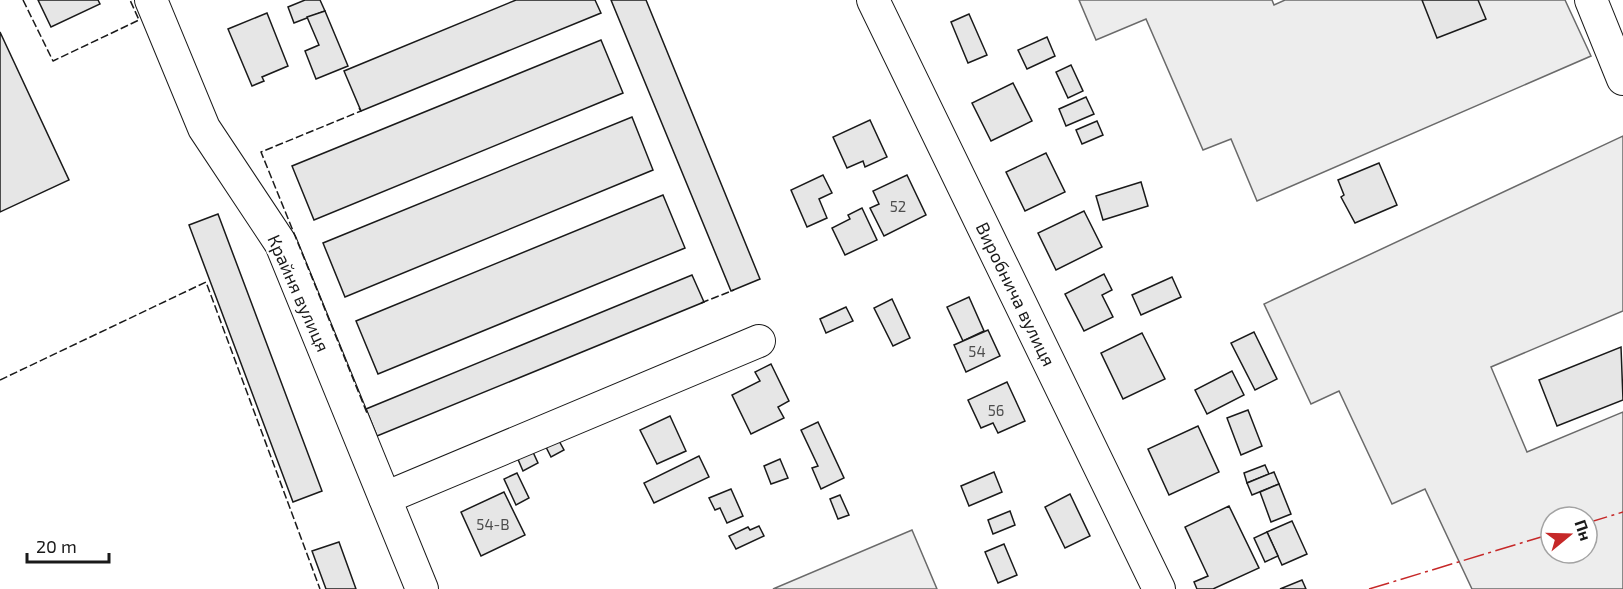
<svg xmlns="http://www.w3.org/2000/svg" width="1623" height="589" viewBox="0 0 1623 589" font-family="'Exo 2',sans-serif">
  <rect width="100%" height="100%" fill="#fff"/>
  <g fill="#ededed" stroke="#6a6a6a" stroke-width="1.5" fill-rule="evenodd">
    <polygon points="1079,0 1272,0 1274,5 1285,0 1565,0 1591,56 1257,201 1231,139 1203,150 1146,19 1096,40"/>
    <path d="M1623,136V311L1491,367L1527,452L1623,412V589H1472L1425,489L1392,504L1339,391L1311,404L1264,304ZM1551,517H1587V553H1551Z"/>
    <polygon points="912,530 937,589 773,589"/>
  </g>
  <g fill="#e6e6e6" stroke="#1a1a1a" stroke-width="1.5">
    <polygon points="38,0 98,0 100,4 51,27"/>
    <polygon points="305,0 320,0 325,11 294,23 288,7"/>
    <polygon points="516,0 595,0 601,13 361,111 344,71"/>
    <polygon points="611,0 646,0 760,279 731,291"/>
    <polygon points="1422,0 1478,0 1486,19 1437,38"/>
    <polygon points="325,11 348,66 316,79 305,51 319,45 307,17"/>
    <polygon points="267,13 288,66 262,77 264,81 252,86 228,29"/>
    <polygon points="969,14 987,55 968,63 951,22"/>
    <polygon points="0,32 69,180 0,212"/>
    <polygon points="1047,37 1055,56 1027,69 1018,50"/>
    <polygon points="601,40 623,93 314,220 292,166"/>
    <polygon points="1071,65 1083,91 1068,98 1056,72"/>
    <polygon points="1013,83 1032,121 991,141 972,103"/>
    <polygon points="1086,97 1094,114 1066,126 1059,109"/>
    <polygon points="632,117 653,170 345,297 323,243"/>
    <polygon points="870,120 887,157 865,167 863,161 847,168 833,137"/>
    <polygon points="1097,121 1103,135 1082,144 1076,130"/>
    <polygon points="1046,153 1065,192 1025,211 1006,172"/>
    <polygon points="1379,163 1397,205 1355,223 1341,197 1344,195 1338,180"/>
    <polygon points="823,175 832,193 819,199 827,218 807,227 791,190"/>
    <polygon points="907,175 926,215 884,236 870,208 879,204 873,191"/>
    <polygon points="1141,182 1148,206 1103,220 1096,196"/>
    <polygon points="663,195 685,248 378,374 356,321"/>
    <polygon points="862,208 877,240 845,255 832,228 850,219 848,215"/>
    <polygon points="1084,211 1102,247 1056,270 1038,233"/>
    <polygon points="218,214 322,491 293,502 189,225"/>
    <polygon points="1104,274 1112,290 1102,295 1113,317 1084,331 1065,294"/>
    <polygon points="692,275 704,302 377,436 366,409"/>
    <polygon points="1172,277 1181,297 1141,315 1132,295"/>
    <polygon points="969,297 984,331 963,341 947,307"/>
    <polygon points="892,299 910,338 893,346 874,308"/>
    <polygon points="846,307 853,321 826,333 820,319"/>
    <polygon points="988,330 1000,356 966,372 954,345"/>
    <polygon points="1254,332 1277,379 1255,390 1231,343"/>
    <polygon points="1142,333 1165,379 1123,399 1101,353"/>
    <polygon points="1621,347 1623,400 1557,426 1539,380"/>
    <polygon points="771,364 789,401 778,407 784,418 751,434 732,395 760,381 755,372"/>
    <polygon points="1232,371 1244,395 1207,414 1195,390"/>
    <polygon points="1007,382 1025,421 998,433 993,423 981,428 968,400"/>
    <polygon points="1248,410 1262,446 1241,455 1227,418"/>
    <polygon points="670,416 686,451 657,464 640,430"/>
    <polygon points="818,422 844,478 821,489 812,468 818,466 801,430"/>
    <polygon points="1198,426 1219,472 1169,495 1148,449"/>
    <polygon points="558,439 564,450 551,457 545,445"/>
    <polygon points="532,450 538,463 523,471 517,457"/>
    <polygon points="699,456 709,477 654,503 644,483"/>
    <polygon points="780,459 788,478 771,484 764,466"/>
    <polygon points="1265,465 1269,474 1247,483 1244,473"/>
    <polygon points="994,472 1002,492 969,506 961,486"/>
    <polygon points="1274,472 1279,484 1252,495 1247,483"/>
    <polygon points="517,473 529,498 516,505 504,479"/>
    <polygon points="1279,484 1291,514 1271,522 1260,492"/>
    <polygon points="731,489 743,516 727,523 720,508 715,510 709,498"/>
    <polygon points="504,492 525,535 481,556 461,512"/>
    <polygon points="1070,494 1090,536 1065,548 1045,507"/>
    <polygon points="840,495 849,515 838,519 830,499"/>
    <polygon points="1229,506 1259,568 1213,589 1197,589 1194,582 1208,576 1185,527"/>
    <polygon points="1010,511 1015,525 993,534 988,520"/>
    <polygon points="1292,521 1307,554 1282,565 1267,532"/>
    <polygon points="759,526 764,536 736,549 729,536 748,527 750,530"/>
    <polygon points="1267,532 1278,556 1265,562 1254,538"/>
    <polygon points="339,542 356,589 326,589 312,551"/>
    <polygon points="1004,544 1017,575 998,583 985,552"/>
    <polygon points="1302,580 1306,589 1280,589"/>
  </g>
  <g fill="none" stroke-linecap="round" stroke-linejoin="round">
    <g stroke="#1a1a1a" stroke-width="34">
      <g id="minor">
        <polyline points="151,0 204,128 281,244 422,589"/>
        <polyline points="873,0 1159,589"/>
        <polyline points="1591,0 1623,79"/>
        <polyline points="385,498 759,341"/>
      </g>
    </g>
    <use href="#minor" stroke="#fff" stroke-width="32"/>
    <g stroke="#1a1a1a" stroke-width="1.5" stroke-dasharray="8 3" stroke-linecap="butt">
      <polyline points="23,0 53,61 139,20 130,0"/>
      <polyline points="359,108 361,111 261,152 367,413"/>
      <polyline points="701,303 734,290"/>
      <polyline points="0,380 206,282 320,589"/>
    </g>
    <g stroke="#c62828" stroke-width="1.5" stroke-dasharray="21 4.5 3 4.5" stroke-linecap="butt">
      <polyline points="1587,523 1623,512"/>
      <polyline points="1369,589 1551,534"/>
    </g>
  </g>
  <g text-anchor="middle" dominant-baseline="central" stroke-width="4.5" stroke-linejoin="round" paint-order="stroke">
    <g font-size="15" fill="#4d4d4d">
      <text x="898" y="206">52</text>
      <text x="977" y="351">54</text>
      <text x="996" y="410">56</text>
      <text x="493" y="524">54-В</text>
    </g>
    <g font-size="18" fill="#1a1a1a" stroke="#fff">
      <text transform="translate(299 293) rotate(66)">Крайня вулиця</text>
      <text transform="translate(1016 294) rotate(64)">Виробнича вулиця</text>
    </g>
  </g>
  <g transform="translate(1569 535) rotate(71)"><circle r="28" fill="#ffffff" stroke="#a3a3a3" stroke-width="1.5"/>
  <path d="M0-4.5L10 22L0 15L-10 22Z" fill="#c62828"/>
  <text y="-9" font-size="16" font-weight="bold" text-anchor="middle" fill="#1a1a1a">Пн</text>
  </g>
  <path d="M27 553v9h82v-9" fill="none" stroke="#1a1a1a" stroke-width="3"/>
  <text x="36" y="553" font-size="18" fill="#1a1a1a" stroke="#ffffff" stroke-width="4.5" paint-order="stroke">20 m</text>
</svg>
